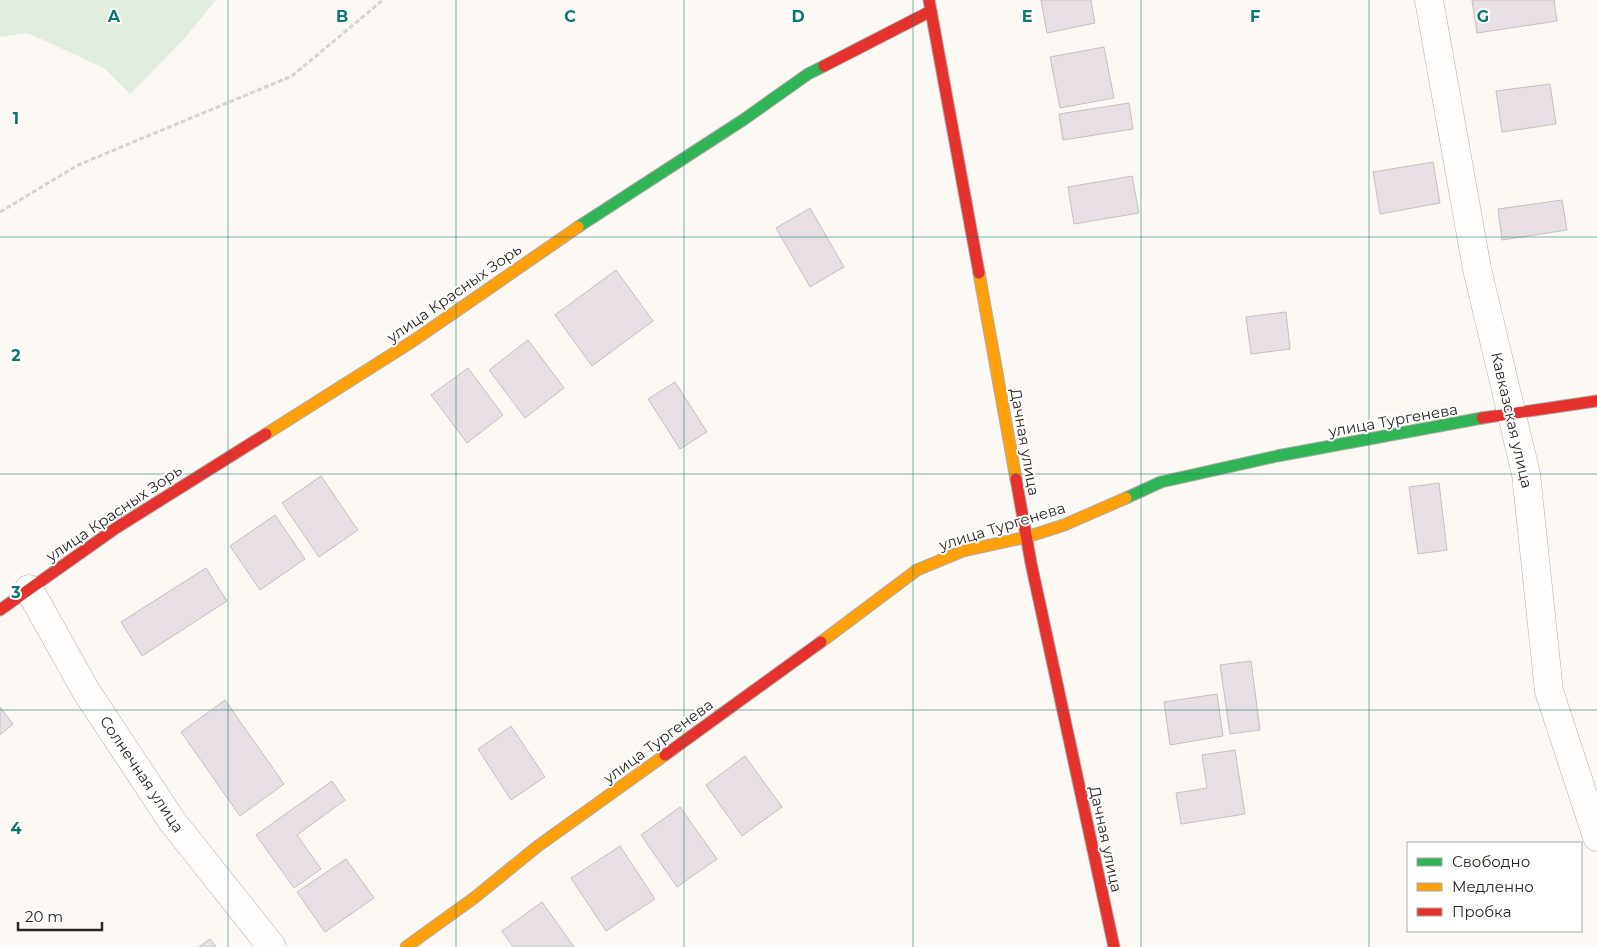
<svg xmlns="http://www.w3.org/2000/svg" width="1597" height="947" viewBox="0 0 1597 947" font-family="Montserrat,sans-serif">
  <rect width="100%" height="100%" fill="#fcf8f4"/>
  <polygon fill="#e0ecdd" points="0,0 216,0 183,40 130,94 104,68 28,33 0,37"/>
  <g fill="#e7dfe4" stroke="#c3bfbf">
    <polygon points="1041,0 1091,0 1095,23 1047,33"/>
    <polygon points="1472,0 1554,0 1557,21 1477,33"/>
    <polygon points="1104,47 1114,98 1060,108 1050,57"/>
    <polygon points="1550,84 1556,124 1502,132 1496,91"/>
    <polygon points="1129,103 1133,129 1063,140 1059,114"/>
    <polygon points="1433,162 1440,203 1380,214 1373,172"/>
    <polygon points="1132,176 1139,213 1074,224 1068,187"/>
    <polygon points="1562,200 1567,230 1502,240 1498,209"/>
    <polygon points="810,208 844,267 810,287 776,228"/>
    <polygon points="616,270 653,321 592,366 555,315"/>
    <polygon points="1286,312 1290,349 1251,354 1246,317"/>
    <polygon points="528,340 564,388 525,418 489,370"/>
    <polygon points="468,368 503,415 467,443 431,395"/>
    <polygon points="675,382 707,432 680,449 648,399"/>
    <polygon points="321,476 358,530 319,557 282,503"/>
    <polygon points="1439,483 1447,550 1418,554 1409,487"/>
    <polygon points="275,515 305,559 260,590 230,546"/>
    <polygon points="206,568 227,601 142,656 121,622"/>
    <polygon points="1251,661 1260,730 1230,734 1220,665"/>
    <polygon points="1217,694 1223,736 1170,745 1164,702"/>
    <polygon points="225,700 284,784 240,816 181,732"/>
    <polygon points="0,707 13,724 0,735"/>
    <polygon points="511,726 545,777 511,800 478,749"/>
    <polygon points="1235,750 1245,814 1181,824 1176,793 1207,788 1202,755"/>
    <polygon points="745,756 782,807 742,836 706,785"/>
    <polygon points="332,781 345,800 297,835 321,869 294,888 256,835"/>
    <polygon points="680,807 717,859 677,887 641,835"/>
    <polygon points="620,846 655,899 606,931 571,878"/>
    <polygon points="346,859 374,898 325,932 297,892"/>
    <polygon points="542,902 574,947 513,947 502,931"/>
    <polygon points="210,939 216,947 199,947"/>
  </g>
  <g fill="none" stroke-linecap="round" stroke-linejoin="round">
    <g stroke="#b0aca9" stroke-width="29">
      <g id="street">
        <polyline points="1429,0 1477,269 1526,474 1549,691 1597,837"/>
        <polyline points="29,589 86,691 172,821 272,947"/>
      </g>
    </g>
    <g stroke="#b0aca9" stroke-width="13">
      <g id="fast">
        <polyline points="578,227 743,120 808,74 824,66"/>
        <polyline points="1126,498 1161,482 1277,456 1482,418"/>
      </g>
    </g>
    <g stroke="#b0aca9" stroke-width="13">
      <g id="slow">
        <polyline points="979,273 1016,479"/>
        <polyline points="266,434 413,341 578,227"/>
        <polyline points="821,642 917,570 963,551 1027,537 1064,525 1126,498"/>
        <polyline points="406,947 474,898 538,846 665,755"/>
      </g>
    </g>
    <g stroke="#b0aca9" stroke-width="13">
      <g id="jam">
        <polyline points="929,0 979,273"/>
        <polyline points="824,66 931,11"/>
        <polyline points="1482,418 1597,401"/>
        <polyline points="1016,479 1031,563 1114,947"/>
        <polyline points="0,610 116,528 266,434"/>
        <polyline points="665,755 821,642"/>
      </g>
    </g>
    <polyline stroke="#d6d4d3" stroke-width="3" stroke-dasharray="5 2.5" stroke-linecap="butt" points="0,212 78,165 292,76 383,0"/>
    <use href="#street" stroke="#fffefd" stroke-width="28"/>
    <use href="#fast" stroke="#30b455" stroke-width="11"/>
    <use href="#slow" stroke="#ff9f0a" stroke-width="11"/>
    <use href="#jam" stroke="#e5322d" stroke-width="11"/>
  </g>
  <path fill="none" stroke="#0f766e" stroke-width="1" stroke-opacity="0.55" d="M228,0V947M456,0V947M684,0V947M913,0V947M1141,0V947M1369,0V947M0,237H1597M0,474H1597M0,710H1597"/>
  <g text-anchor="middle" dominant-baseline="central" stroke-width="4" stroke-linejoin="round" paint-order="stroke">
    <g font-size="15" fill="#292520" stroke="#fff">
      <text transform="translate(454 293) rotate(-35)">улица Красных Зорь</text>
      <text transform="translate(1393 420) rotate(-10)">улица Тургенева</text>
      <text transform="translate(1512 420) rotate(77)">Кавказская улица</text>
      <text transform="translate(1025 442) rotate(80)">Дачная улица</text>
      <text transform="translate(114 513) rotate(-34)">улица Красных Зорь</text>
      <text transform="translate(1002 526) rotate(-17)">улица Тургенева</text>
      <text transform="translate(658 741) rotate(-36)">улица Тургенева</text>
      <text transform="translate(142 774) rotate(56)">Солнечная улица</text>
      <text transform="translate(1106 839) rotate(78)">Дачная улица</text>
    </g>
  </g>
  <g font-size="16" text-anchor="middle" font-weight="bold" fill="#0f766e" stroke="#fff" stroke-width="4" stroke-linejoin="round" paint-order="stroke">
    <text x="114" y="22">A</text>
    <text x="342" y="22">B</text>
    <text x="570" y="22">C</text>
    <text x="798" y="22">D</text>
    <text x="1027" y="22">E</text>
    <text x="1255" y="22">F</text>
    <text x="1483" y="22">G</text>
    <text x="16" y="124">1</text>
    <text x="16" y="361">2</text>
    <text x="16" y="598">3</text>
    <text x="16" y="834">4</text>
  </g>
  <rect x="1407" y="842" width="175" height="90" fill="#ffffff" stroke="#a9a8a6"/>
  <rect x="1417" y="858" width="25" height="8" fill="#30b455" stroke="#a9a8a6"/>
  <text x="1452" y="867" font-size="15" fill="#292520">Свободно</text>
  <rect x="1417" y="883" width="25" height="8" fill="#ff9f0a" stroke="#a9a8a6"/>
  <text x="1452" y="892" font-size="15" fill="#292520">Медленно</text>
  <rect x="1417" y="908" width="25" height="8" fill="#e5322d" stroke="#a9a8a6"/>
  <text x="1452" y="917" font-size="15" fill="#292520">Пробка</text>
  <path d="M18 922v8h84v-8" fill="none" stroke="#292520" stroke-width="2.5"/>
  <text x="25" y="922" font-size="15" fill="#292520" stroke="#ffffff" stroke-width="4" paint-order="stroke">20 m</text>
</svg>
